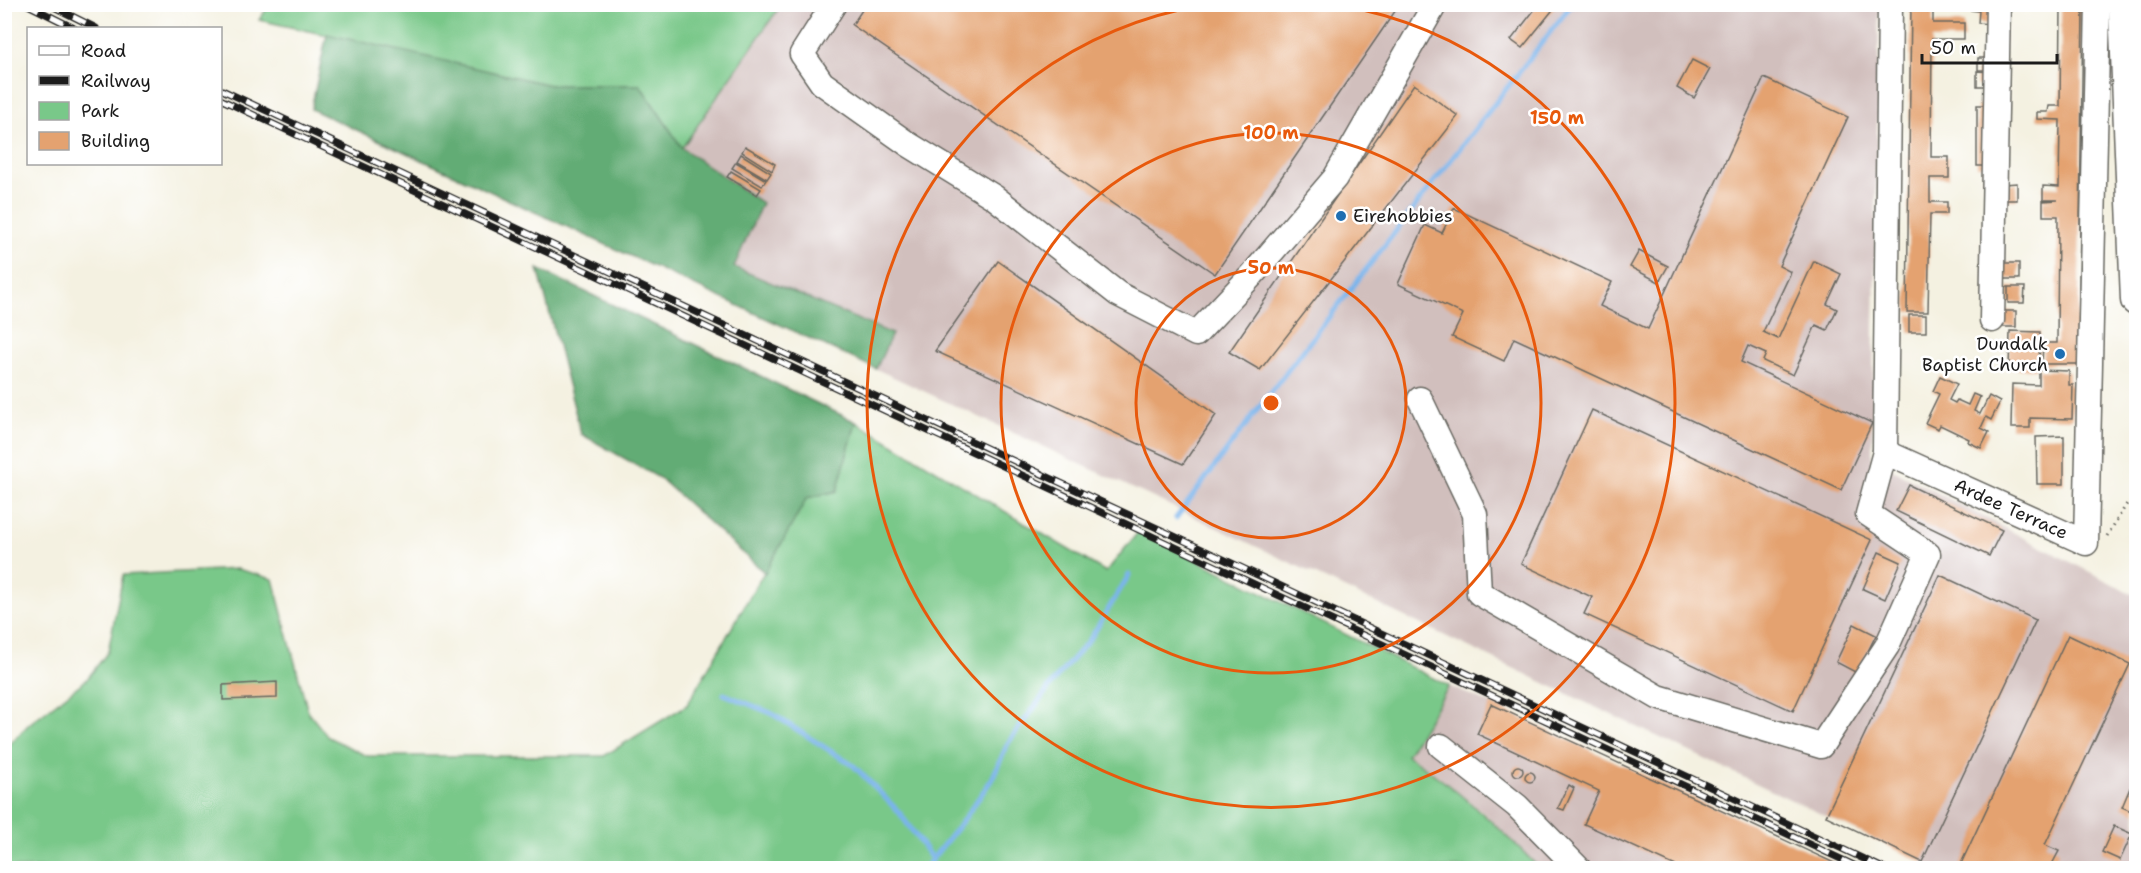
<svg xmlns="http://www.w3.org/2000/svg" width="2141" height="873" viewBox="0 0 2141 873" font-family="'Shantell Sans',sans-serif">
  <rect width="100%" height="100%" fill="#fff"/>
  <filter id="ink" filterUnits="userSpaceOnUse"><feTurbulence type="fractalNoise" baseFrequency=".0167" numOctaves="2"/><feDisplacementMap in="SourceGraphic" scale="12" xChannelSelector="R" yChannelSelector="G"/><feConvolveMatrix kernelMatrix="1 2 1 2 8 2 1 2 1" color-interpolation-filters="sRGB"/></filter>
  <filter id="wash" filterUnits="userSpaceOnUse"><feTurbulence type="fractalNoise" baseFrequency=".008" numOctaves="4" result="noise"/><feDisplacementMap in="SourceGraphic" scale="24" xChannelSelector="R" yChannelSelector="G"/><feGaussianBlur stdDeviation="1.35" result="paint"/><feColorMatrix in="noise" values="0 0 0 0 0 0 0 0 0 0 0 0 0 0 0 0 0 1.4 0 .05"/><feComposite in="paint" operator="in"/></filter>
  <g filter="url(#wash)">
    <rect width="100%" height="100%" fill="#f4f1e1"/>
    <g fill="#d1bfbd">
      <polygon points="781,5 1879,5 1872,459 2136,596 2136,868 1935,868 1175,508 876,369 891,334 734,267 682,148"/>
      <polygon points="1449,686 1491,704 1845,868 1539,868 1483,812 1438,776 1406,755"/>
    </g>
    <g fill="#79c889" stroke="#4a7252" stroke-width="1.5">
      <polygon points="270,4 781,5 682,148 640,85 550,85 259,20"/>
      <path d="M856,422L1106,572L1139,531L1449,686L1407,755C1456,788 1498,825 1539,868H5L4,750L29,724L87,679L108,652L123,575L237,569L273,579L308,712L328,737L367,756H604L687,705L807,498L837,491Z"/>
    </g>
    <g fill="#62ac75" stroke="#3f6448" stroke-width="1.5">
      <polygon points="327,34 550,85 640,85 682,148 762,203 734,267 892,334 876,369 311,109"/>
      <polygon points="538,269 856,422 837,491 807,498 765,573 661,479 581,434"/>
    </g>
    <g fill="none" stroke-linecap="round" stroke-linejoin="round">
      <g stroke="#7ab4eb" stroke-width="5">
        <polyline points="1176,518 1257,410 1572,4"/>
        <polyline points="724,694 771,713 854,766 899,812 932,859"/>
        <polyline points="925,868 964,819 992,779 1008,743 1053,682 1092,636 1129,575"/>
      </g>
    </g>
    <g id="blocks">
      <g fill="#e4a270">
        <polygon points="866,4 1400,4 1215,274 852,25"/>
        <polygon points="1539,4 1556,6 1522,48 1511,40"/>
        <polygon points="1911,4 1933,4 1933,23 1964,23 1964,39 1932,39 1931,157 1949,157 1949,178 1930,178 1930,202 1947,202 1947,214 1930,214 1928,312 1907,312"/>
        <polygon points="1960,4 1991,4 1990,24 1978,23 1979,11 1959,9"/>
        <polygon points="2061,7 2083,7 2078,364 2042,364 2043,343 2057,343 2058,216 2043,216 2043,201 2058,200 2043,200 2043,186 2059,187 2060,120 2037,119 2037,112 2048,112 2049,106 2060,106"/>
        <rect x="1978" y="58" width="13" height="12"/>
        <polygon points="1692,60 1710,69 1694,98 1677,88"/>
        <polygon points="1977,71 1991,72 1990,86 1977,86"/>
        <polygon points="1764,78 1848,117 1779,266 1791,272 1763,332 1778,339 1814,261 1841,274 1827,304 1837,309 1827,330 1816,325 1793,375 1763,361 1766,354 1748,346 1741,362 1872,423 1841,490 1514,338 1504,361 1452,337 1463,314 1398,284 1425,225 1442,233 1454,208 1612,282 1600,306 1648,329"/>
        <polygon points="1414,84 1458,116 1260,370 1229,352"/>
        <rect x="1977" y="105" width="15" height="61"/>
        <polygon points="745,146 775,164 772,171 742,152"/>
        <polygon points="741,154 771,173 767,179 737,161"/>
        <polygon points="736,162 766,180 762,186 732,168"/>
        <polygon points="731,171 761,189 757,195 727,177"/>
        <polygon points="2017,183 2017,200 2004,200 2004,184"/>
        <polygon points="1639,251 1668,266 1659,282 1630,267"/>
        <polygon points="998,261 1216,415 1183,464 935,351"/>
        <rect x="2003" y="263" width="16" height="16"/>
        <polygon points="2008,287 2025,287 2024,303 2008,303"/>
        <polygon points="2003,311 2016,311 2016,327 2002,327"/>
        <rect x="1909" y="315" width="17" height="17"/>
        <polygon points="2010,331 2040,332 2039,369 2009,369"/>
        <polygon points="2039,370 2069,371 2069,385 2073,385 2072,419 2030,418 2030,428 2011,428 2012,384 2039,385"/>
        <polygon points="1940,376 1957,384 1949,400 1955,403 1957,400 1968,405 1973,394 1980,397 1974,411 1980,414 1989,396 2000,402 1991,420 1986,417 1981,428 1989,432 1981,448 1968,442 1969,439 1940,425 1938,429 1925,423 1939,394 1933,391"/>
        <polygon points="1592,410 1872,540 1793,711 1584,614 1592,597 1521,564"/>
        <polygon points="2064,436 2064,484 2037,484 2036,437"/>
        <polygon points="1909,485 2002,530 1989,556 1896,511"/>
        <polygon points="1879,552 1901,562 1885,599 1863,589"/>
        <polygon points="1940,575 2036,620 1922,862 1826,816"/>
        <polygon points="1854,624 1876,635 1857,673 1836,662"/>
        <polygon points="2068,635 2130,664 2045,845 2059,851 2050,868 1959,868"/>
        <polygon points="277,682 277,698 223,700 223,685"/>
        <polygon points="1491,704 1845,868 1680,868 1584,824 1599,791 1477,734"/>
        <circle cx="1518" cy="771" r="5"/>
        <circle cx="1530" cy="777" r="5"/>
        <polygon points="1569,785 1574,788 1564,810 1558,808"/>
        <polygon points="2130,788 2136,791 2136,813 2122,807"/>
        <polygon points="2114,826 2132,834 2120,860 2102,852"/>
      </g>
    </g>
  </g>
  <g filter="url(#ink)">
    <use href="#blocks" fill-opacity="0" stroke="#686761" stroke-width="1.5"/>
    <g fill="none" stroke-linecap="round" stroke-linejoin="round">
      <g stroke="#686761" stroke-width="27">
        <g id="minor">
          <polyline points="834,4 802,54 822,83 908,144 994,197 1118,294 1196,334 1252,275 1335,178 1435,4"/>
          <polyline points="1890,4 1885,452 2086,543 2098,4"/>
          <polyline points="1992,320 1998,4"/>
          <polyline points="1420,399 1475,514 1479,593 1658,697 1821,746 1887,646 1928,554 1868,514 1885,452"/>
          <polyline points="1441,746 1517,806 1578,868"/>
        </g>
      </g>
      <g stroke="#686761" stroke-width="33">
        <polyline id="major" points="2124,4 2136,300"/>
      </g>
      <polyline stroke="#686761" stroke-width="3" stroke-dasharray="1.5 4.5" stroke-linecap="butt" points="2107,536 2128,502 2136,499"/>
      <use href="#minor" stroke="#fff" stroke-width="24"/>
      <use href="#major" stroke="#fff" stroke-width="30"/>
      <g stroke="#1c1c1c" stroke-width="7">
        <g id="rail">
          <polyline points="26,4 74,28"/>
          <polyline points="48,4 96,28"/>
          <polyline points="220,89 1883,868"/>
          <polyline points="220,99 1860,868"/>
        </g>
      </g>
      <use href="#rail" stroke="#fff" stroke-width="4.5" stroke-dasharray="14" stroke-linecap="butt"/>
    </g>
  </g>
  <g fill="none" stroke="#e8590c" stroke-width="3">
    <circle cx="1271" cy="403" r="135"/>
    <circle cx="1271" cy="403" r="270"/>
    <path d="M1338 5A404 404 0 1 1 1204 5"/>
  </g>
  <g fill="#1f6fb2" stroke="#fff" stroke-width="2">
    <circle cx="1341" cy="216" r="6"/>
    <circle cx="2060" cy="354" r="6"/>
  </g>
  <g text-anchor="middle" dominant-baseline="central" stroke-width="5" stroke-linejoin="round" paint-order="stroke">
    <g font-size="18" fill="#1c1c1c" stroke="#fff" text-anchor="start">
      <text x="1353" y="216">Eirehobbies</text>
      <text x="2048" y="344" text-anchor="end">Dundalk<tspan x="2048" dy="21">Baptist Church</tspan></text>
    </g>
    <g font-size="18" fill="#1c1c1c" stroke="#fff">
      <text transform="translate(2011 509) rotate(24)">Ardee Terrace</text>
    </g>
  </g>
  <circle cx="1271" cy="403" r="9" fill="#e8590c" stroke="#fff" stroke-width="3"/>
  <g font-size="18" text-anchor="middle" font-weight="bold" fill="#e8590c" stroke="#fff" stroke-width="5" stroke-linejoin="round" paint-order="stroke">
    <text x="1557" y="124">150 m</text>
    <text x="1271" y="139">100 m</text>
    <text x="1271" y="274">50 m</text>
  </g>
  <rect width="2141" height="873" fill="none" stroke="#fff" stroke-width="24"/>
  <rect x="27" y="27" width="195" height="138" fill="#ffffff" stroke="#a4a4a4" stroke-width="1.5"/>
  <rect x="39" y="46" width="30" height="9" fill="#ffffff" stroke="#a4a4a4" stroke-width="1.5"/>
  <text x="81" y="57" font-size="18" fill="#1c1c1c">Road</text>
  <rect x="39" y="76" width="30" height="9" fill="#1c1c1c" stroke="#a4a4a4" stroke-width="1.5"/>
  <text x="81" y="87" font-size="18" fill="#1c1c1c">Railway</text>
  <rect x="39" y="102" width="30" height="18" fill="#79c889" stroke="#a4a4a4" stroke-width="1.5"/>
  <text x="81" y="117" font-size="18" fill="#1c1c1c">Park</text>
  <rect x="39" y="132" width="30" height="18" fill="#e4a270" stroke="#a4a4a4" stroke-width="1.5"/>
  <text x="81" y="147" font-size="18" fill="#1c1c1c">Building</text>
  <path d="M1922 54v9h135v-9" fill="none" stroke="#1c1c1c" stroke-width="3"/>
  <text x="1931" y="54" font-size="18" fill="#1c1c1c" stroke="#ffffff" stroke-width="4.5" paint-order="stroke">50 m</text>
</svg>
